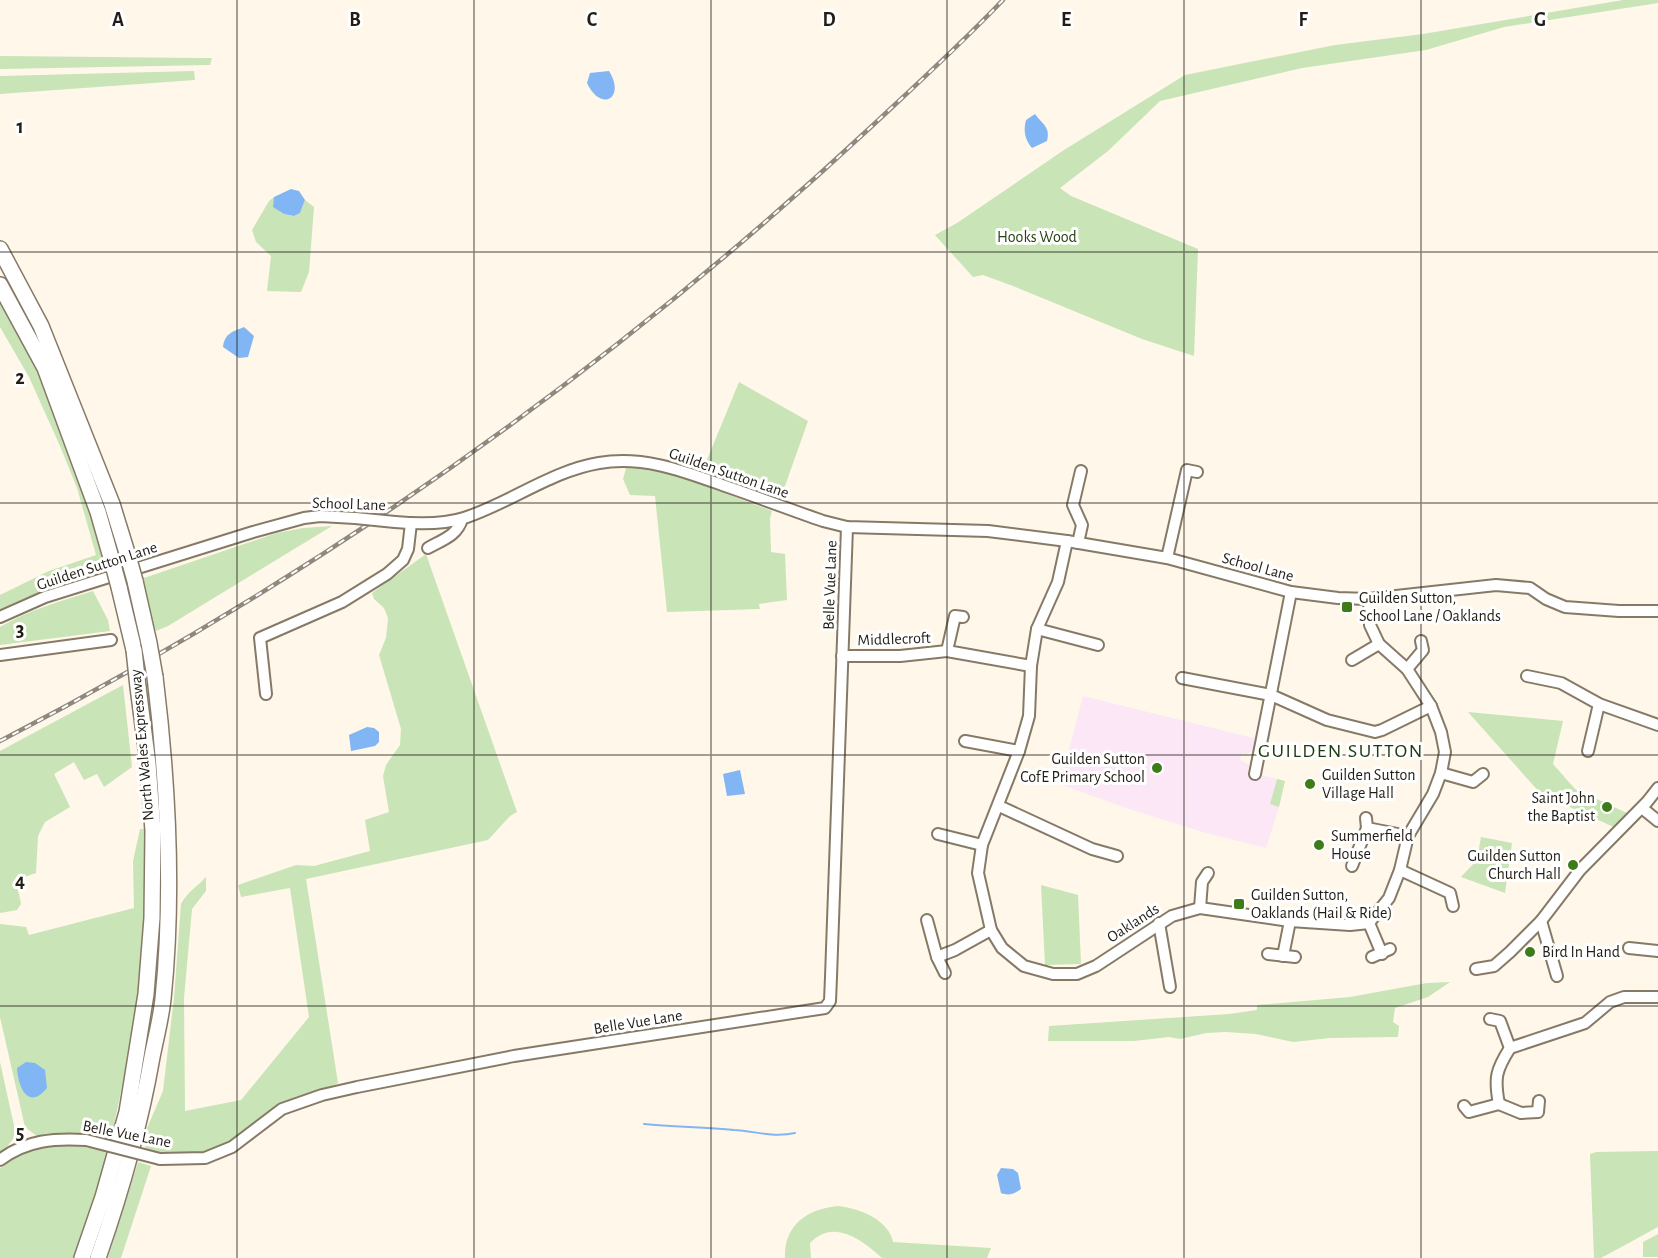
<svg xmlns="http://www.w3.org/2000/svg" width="1658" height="1258" viewBox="0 0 1658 1258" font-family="'Alegreya Sans',sans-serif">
  <rect width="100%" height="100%" fill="#fff7ea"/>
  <polygon fill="#fce7f6" points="1083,696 1257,739 1255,749 1249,753 1241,755 1240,760 1248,764 1252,773 1277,779 1270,804 1279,807 1266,848 1206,833 1123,807 1060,784"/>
  <g fill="#c9e4b6">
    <polygon points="1623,0 1658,0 1658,3 1504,27 1426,50 1302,68 1160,101 1108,151 1060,188 1071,196 1198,249 1194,356 1142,339 1013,286 983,275 973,277 935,235 957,223 1064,150 1185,75 1335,45 1423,34"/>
    <polygon points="0,56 202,58 212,58 210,65 0,69"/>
    <polygon points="194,71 195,80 0,94 0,76"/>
    <polygon points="274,197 274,207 284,214 294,216 300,213 305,200 314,207 309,272 301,292 267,291 271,256 256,242 252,230 269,201"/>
    <path d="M0,303C38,365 67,433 88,502C95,526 103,549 107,574L0,612V595L49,571L96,555L77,488L60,446L29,377L0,327Z"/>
    <polygon points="739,382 808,421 780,500 702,472"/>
    <polygon points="637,466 661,469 772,511 770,519 771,552 785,554 787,600 759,604 760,609 667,612 655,496 630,495 623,479 626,468"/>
    <polygon points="332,526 168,626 156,631 151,618 141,579 277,533 303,528"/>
    <path d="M426,554L517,812L510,816L488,840L306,879L338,1083L321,1093L280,1107L230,1144L205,1155L164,1154L146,1149L142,1140L163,1091L174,998L181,904C190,889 195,889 206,877V891L192,909L184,998L185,1111L241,1100L309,1017L290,888L241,897L238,885L296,865L314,866L370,851L365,820L389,812L383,776L386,765L400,745L401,729L379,655L386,638L388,618L384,608L374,599L372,593Z"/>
    <path d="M93,591L108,620L110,631L0,645V627C29,610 61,601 93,591Z"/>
    <polygon points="123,685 132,767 104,787 97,774 84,780 74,762 54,774 70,807 45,822 38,836 36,873 16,880 21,904 17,910 0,913 0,751"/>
    <polygon points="1468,712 1563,721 1553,764 1575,789 1629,814 1616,828 1541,794"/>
    <polygon points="1277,779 1285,781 1279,807 1270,804"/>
    <path d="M140,829H145C147,873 146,918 142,962C137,1022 123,1081 111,1139L85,1135L38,1137L25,1127L0,1017V924L26,927L29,935L134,908L133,861Z"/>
    <polygon points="1481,837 1512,843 1505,893 1461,877 1477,860"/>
    <polygon points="1041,885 1078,895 1081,964 1045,965"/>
    <polygon points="1450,982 1428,997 1395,1008 1393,1022 1399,1026 1398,1037 1330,1038 1293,1042 1256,1034 1226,1032 1206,1033 1180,1039 1169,1037 1134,1041 1048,1041 1049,1026 1229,1014 1257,1010 1257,1005 1350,997 1427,983"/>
    <polygon points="0,1062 16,1135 6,1148 0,1152"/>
    <path d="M56,1145L84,1147L109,1152L74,1258H0V1168C19,1154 33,1149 56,1145Z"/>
    <polygon points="1658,1151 1658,1227 1601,1258 1594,1258 1590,1154 1596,1152"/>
    <polygon points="138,1162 151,1166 121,1258 108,1258"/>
    <path d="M838,1206C859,1208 889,1220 893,1242L991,1248L987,1258H882C862,1240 834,1218 810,1243L811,1258H785C784,1224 808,1209 838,1206Z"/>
    <polygon points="1658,1234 1658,1257 1643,1257 1643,1242"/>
  </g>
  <g fill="#82b5f4">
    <path d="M609,71C626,98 601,113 587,83L590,73Z"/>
    <path d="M1035,114C1042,124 1051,127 1047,141L1032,148C1025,140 1023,131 1026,120Z"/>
    <polygon points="291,189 299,191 305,200 300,213 294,216 284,214 273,207 274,197"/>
    <path d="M244,327L254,336L248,357L239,358L223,347C225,333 232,332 244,327Z"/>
    <polygon points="367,727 374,728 379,732 379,742 375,746 351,751 349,735"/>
    <polygon points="740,770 745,794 727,796 723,774"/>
    <path d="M26,1062L35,1063L45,1070L47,1088C28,1111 18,1087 17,1068Z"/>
    <path d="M1001,1168L1013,1169L1018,1173L1021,1189C1014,1194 1009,1196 1001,1193L997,1175Z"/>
  </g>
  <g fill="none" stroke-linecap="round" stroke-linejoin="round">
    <path stroke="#82b5f4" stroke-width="2" d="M644,1124C674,1127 704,1127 734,1130C755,1131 773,1138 795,1133"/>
    <g stroke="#867a67" stroke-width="14">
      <g id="minor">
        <path d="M395,522C417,524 442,525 464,518C510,503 551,471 599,463C644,455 686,472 728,487C760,498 791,510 823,521L847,527L988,531L1067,541L1167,558L1291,592L1338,598L1369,599L1496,585L1530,588L1546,599L1565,607L1619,611H1658"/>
        <polyline points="1067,541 1058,582 1037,629 1031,666 1029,716 1019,751 982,845 978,873 991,930 1002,948 1024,966 1053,974 1077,974 1096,966 1172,916 1200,908 1290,921 1350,925 1369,923 1389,898 1400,870 1408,836 1433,794 1441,773 1445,752 1441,732 1431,706 1407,669 1379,644 1370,625 1369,599"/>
        <polyline points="1078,543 1082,525 1073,505 1081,471"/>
        <path d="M428,548C442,540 457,536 462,519"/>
        <polyline points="1167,558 1187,470 1197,472"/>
        <polyline points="0,617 45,597 253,532 304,518 320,516 355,518"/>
        <polyline points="963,617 955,616 947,651 1031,666"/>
        <polyline points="1037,629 1098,645"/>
        <polyline points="0,655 111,640"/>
        <polyline points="842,656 900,656 947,651"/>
        <polyline points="1352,660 1379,644"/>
        <polyline points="1407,669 1423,650 1421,641"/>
        <polyline points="1527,676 1561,683 1599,704 1658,725"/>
        <polyline points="1182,678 1271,695 1327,720 1375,732 1382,730 1431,706"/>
        <polyline points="266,694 260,638 342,602 387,574 403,560 408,549 411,523"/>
        <polyline points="965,741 1019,751"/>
        <polyline points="1588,751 1599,704"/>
        <polyline points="1441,773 1473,782 1483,774"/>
        <polyline points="1255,774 1291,592"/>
        <polyline points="999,806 1092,849 1117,856"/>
        <polyline points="1642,808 1658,821"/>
        <polyline points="1366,818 1367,828 1408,836"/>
        <polyline points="938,834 982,845"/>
        <polyline points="1352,866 1367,828"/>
        <polyline points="1400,870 1450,893 1453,906"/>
        <polyline points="1200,908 1202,882 1208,873"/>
        <polyline points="927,920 937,957"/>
        <polyline points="1541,921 1557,976"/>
        <polyline points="1159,923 1170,987"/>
        <polyline points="1369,923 1382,954"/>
        <polyline points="1629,948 1658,951"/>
        <polyline points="1268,954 1295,957"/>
        <polyline points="1283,956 1290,921"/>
        <polyline points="1372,957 1390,949"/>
        <polyline points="1476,969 1494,966 1510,952 1541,921 1580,870 1647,802 1658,788"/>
        <polyline points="945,973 937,957 955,950 991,930"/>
        <polyline points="1490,1019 1500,1021 1510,1048"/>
        <path d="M1499,1104C1494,1078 1496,1070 1510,1048L1585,1023L1610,1002L1624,997H1658"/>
        <polyline points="1464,1106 1469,1112 1499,1104 1521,1113 1538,1112 1539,1101"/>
        <polyline points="160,1159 205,1158 232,1147 282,1109 322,1095 357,1087 514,1056 825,1008 830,1001 831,977 847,527"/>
        <path d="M0,1160C26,1140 55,1138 86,1140"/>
      </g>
    </g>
    <g stroke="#867a67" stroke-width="18">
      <g id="highway">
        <polyline points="0,249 41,326 112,504 128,556"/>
        <polyline points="0,285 45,368 98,512 112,561"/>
        <polyline points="135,581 149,643"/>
        <polyline points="119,587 134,650"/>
        <polyline points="82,1258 103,1197 127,1112 146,994 152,918 153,831 148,764 138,687"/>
        <path d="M98,1258C121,1192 140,1126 152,1057C156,1037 161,1018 163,999C174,892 168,783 155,677"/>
      </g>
    </g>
    <use href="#minor" stroke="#fff" stroke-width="10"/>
    <use href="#highway" stroke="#fff" stroke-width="15"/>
    <g stroke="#8e887d" stroke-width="4.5">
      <path id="rail" d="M0,741C317,577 611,369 872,126C916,85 961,44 1003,0"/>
    </g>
    <use href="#rail" stroke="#fff" stroke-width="2" stroke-dasharray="7" stroke-linecap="butt"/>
    <g stroke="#867a67" stroke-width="14" stroke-linecap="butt">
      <g id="minor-bridge">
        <polyline points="355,518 395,522"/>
        <polyline points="86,1140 160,1159"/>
      </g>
    </g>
    <g stroke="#867a67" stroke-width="18" stroke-linecap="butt">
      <g id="highway-bridge">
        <polyline points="128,556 135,581"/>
        <polyline points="112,561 119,587"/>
        <polyline points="149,643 155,677"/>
        <polyline points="134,650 138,687"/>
      </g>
    </g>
    <use href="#minor-bridge" stroke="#fff" stroke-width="10"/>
    <use href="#highway-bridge" stroke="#fff" stroke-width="15"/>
  </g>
  <path fill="none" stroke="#221d15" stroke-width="1.5" stroke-opacity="0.55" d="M237,0V1258M474,0V1258M711,0V1258M947,0V1258M1184,0V1258M1421,0V1258M0,252H1658M0,503H1658M0,755H1658M0,1006H1658"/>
  <g fill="#3e7c1a" stroke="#fff" stroke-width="2">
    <rect x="1341" y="601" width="12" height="12" rx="3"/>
    <circle cx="1157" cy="768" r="6"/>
    <circle cx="1310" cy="784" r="6"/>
    <circle cx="1607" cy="807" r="6"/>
    <circle cx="1319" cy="845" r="6"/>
    <circle cx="1573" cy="865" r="6"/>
    <rect x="1233" y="898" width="12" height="12" rx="3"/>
    <circle cx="1530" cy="952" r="6"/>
  </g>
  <g text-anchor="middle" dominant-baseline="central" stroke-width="6" stroke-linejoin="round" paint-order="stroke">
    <g font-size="16" fill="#27410f" stroke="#fff">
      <text x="1037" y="237">Hooks Wood</text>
    </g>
    <g font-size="16" fill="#221d15" stroke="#fff">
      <text transform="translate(729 473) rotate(19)">Guilden Sutton Lane</text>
      <text transform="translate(349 504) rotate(2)">School Lane</text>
      <text transform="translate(97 566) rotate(-18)">Guilden Sutton Lane</text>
      <text transform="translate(1258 567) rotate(15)">School Lane</text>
      <text transform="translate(830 585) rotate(-88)">Belle Vue Lane</text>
      <text transform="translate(894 639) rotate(-2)">Middlecroft</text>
      <text transform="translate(142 745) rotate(-95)">North Wales Expressway</text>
      <text transform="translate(1133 923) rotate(-33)">Oaklands</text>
      <text transform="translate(638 1022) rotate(-9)">Belle Vue Lane</text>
      <text transform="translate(127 1134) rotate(11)">Belle Vue Lane</text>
    </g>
    <g font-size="16" fill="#221d15" stroke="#fff" text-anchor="start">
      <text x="1359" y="598">Guilden Sutton,<tspan x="1359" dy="18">School Lane / Oaklands</tspan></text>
      <text x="1145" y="759" text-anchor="end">Guilden Sutton<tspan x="1145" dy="18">CofE Primary School</tspan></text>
      <text x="1322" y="775">Guilden Sutton<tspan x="1322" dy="18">Village Hall</tspan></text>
      <text x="1595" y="798" text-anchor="end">Saint John<tspan x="1595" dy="18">the Baptist</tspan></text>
      <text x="1331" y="836">Summerfield<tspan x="1331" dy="18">House</tspan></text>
      <text x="1561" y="856" text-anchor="end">Guilden Sutton<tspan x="1561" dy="18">Church Hall</tspan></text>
      <text x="1251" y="895">Guilden Sutton,<tspan x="1251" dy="18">Oaklands (Hail &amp; Ride)</tspan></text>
      <text x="1542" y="952">Bird In Hand</text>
    </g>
    <g font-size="20" letter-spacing="1.5" fill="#1d3b0d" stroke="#fff">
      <text x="1341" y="751">GUILDEN SUTTON</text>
    </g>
  </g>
  <g font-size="20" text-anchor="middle" font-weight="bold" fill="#221d15" stroke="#fff" stroke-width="6" stroke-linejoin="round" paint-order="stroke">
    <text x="118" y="26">A</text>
    <text x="355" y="26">B</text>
    <text x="592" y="26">C</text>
    <text x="829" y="26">D</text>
    <text x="1066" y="26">E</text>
    <text x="1303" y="26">F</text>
    <text x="1540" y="26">G</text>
    <text x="20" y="133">1</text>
    <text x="20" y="384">2</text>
    <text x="20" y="636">3</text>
    <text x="20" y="887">4</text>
    <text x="20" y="1139">5</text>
  </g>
</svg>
